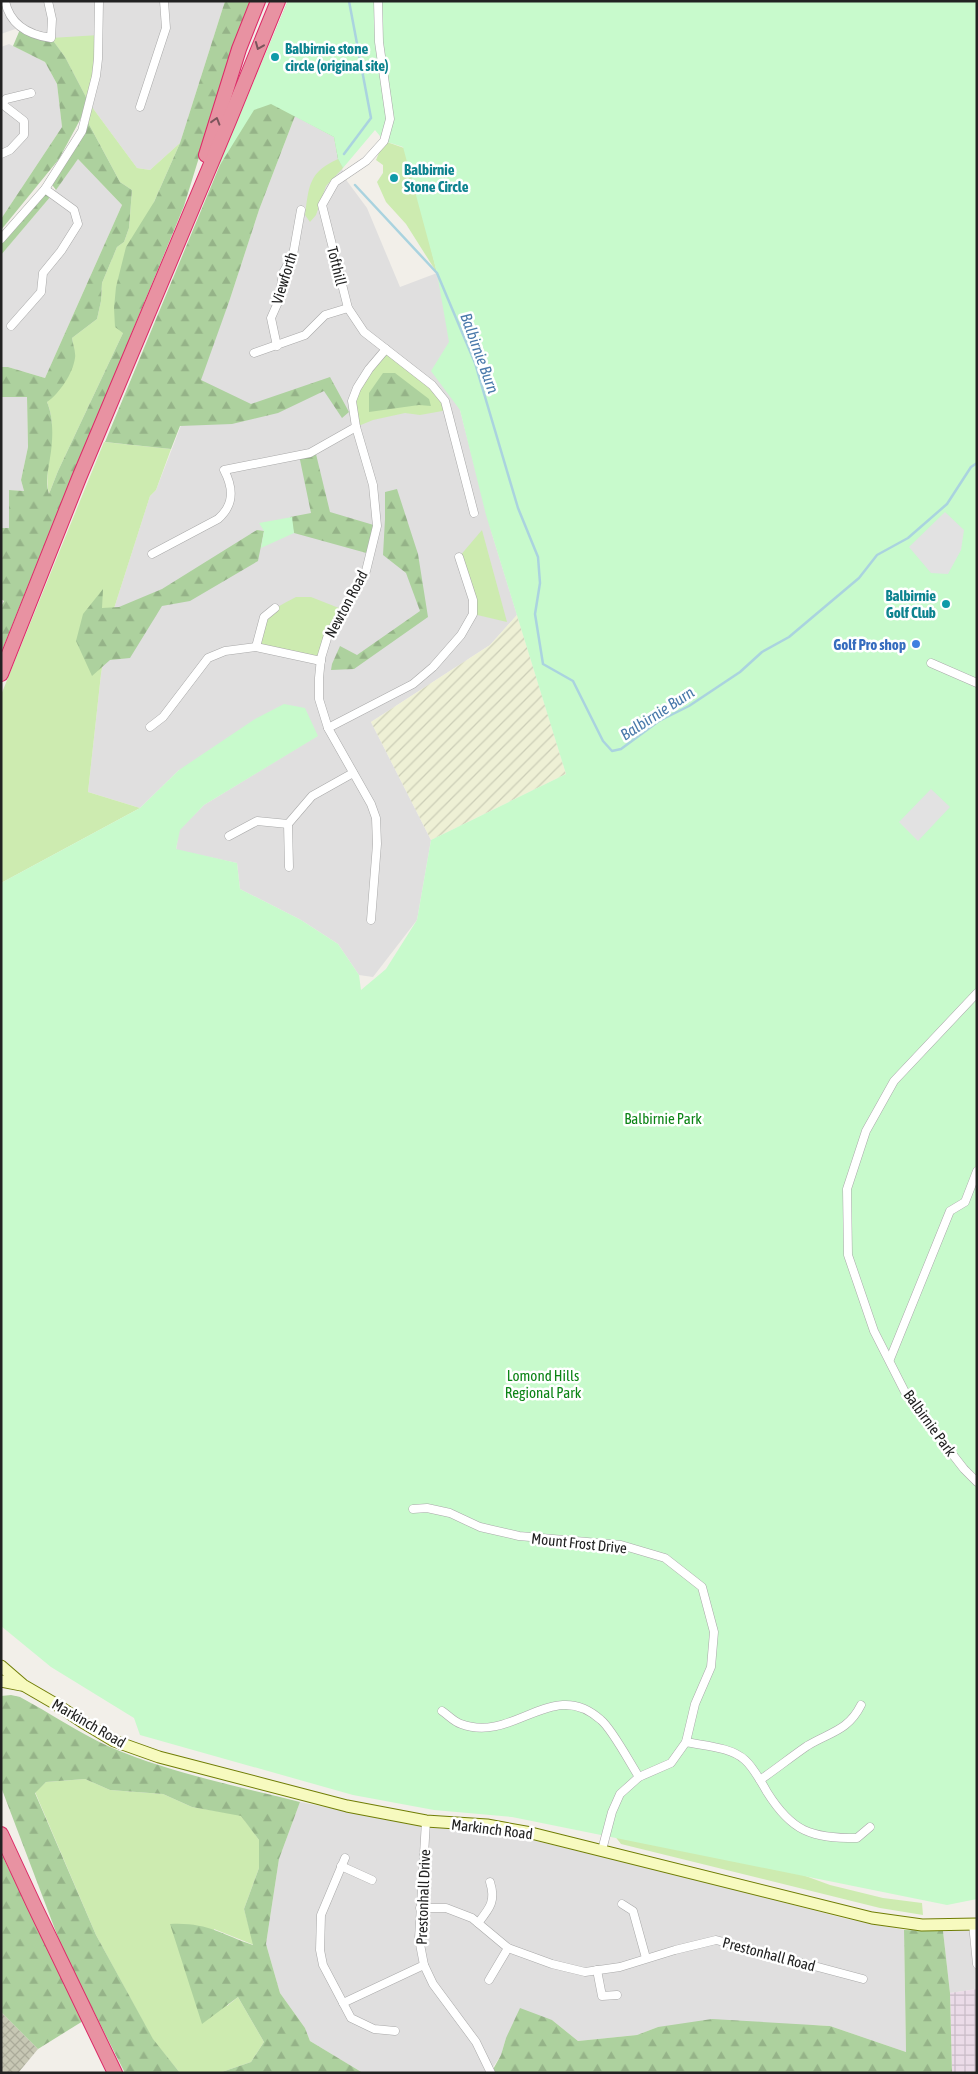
<svg xmlns="http://www.w3.org/2000/svg" width="978" height="2074" viewBox="0 0 978 2074" font-family="'Asap Condensed',sans-serif">
  <defs>
    <pattern id="industrial-grid" width="8" height="8" patternUnits="userSpaceOnUse" patternTransform="scale(1.25)"><rect width="8" height="8" fill="#ebdbe8"/><path d="M0 4h8M4 0v8" fill="none" stroke="#c9bcc7"/></pattern>
    <pattern id="construction-cross-hatch" width="8" height="8" patternUnits="userSpaceOnUse" patternTransform="scale(1.25)"><rect width="8" height="8" fill="#c7c7b4"/><path d="M0 0l8 8M0 8l8-8" fill="none" stroke="#abab9a"/></pattern>
    <pattern id="farmland-furrows" width="10" height="10" patternUnits="userSpaceOnUse" patternTransform="scale(1.25)"><rect width="10" height="10" fill="#eef0d5"/><path d="M-1 1l2-2M0 10L10 0M9 11l2-2" fill="none" stroke="#ccceb7"/></pattern>
    <pattern id="forest-firs" width="22" height="20" patternUnits="userSpaceOnUse" patternTransform="scale(1.25)"><rect width="22" height="20" fill="#add19e"/><path d="M5 1l3.5 6h-7zM16 11l3.5 6h-7z" fill="#95b388"/></pattern>
  </defs>
  <rect width="100%" height="100%" fill="#f2efe9"/>
  <g fill="#e0dfdf">
    <polygon points="1,1 225,1 180,143 150,170 137,168 89,103 51,38 21,27 1,34"/>
    <polygon points="9,44 45,62 57,84 62,127 1,219 1,47"/>
    <polygon points="295,116 334,137 338,159 347,181 367,208 400,287 437,273 455,331 460,410 492,534 517,615 490,645 371,722 431,840 417,920 373,977 359,975 338,944 301,920 240,889 237,863 176,850 179,830 204,805 317,736 179,770 140,808 88,792 101,674 110,621 150,496 156,490 230,299 259,210"/>
    <polygon points="78,159 122,205 45,378 8,367 1,367 1,255 51,196"/>
    <polygon points="1,397 27,397 28,447 21,480 24,491 9,490 9,528 1,528"/>
    <polygon points="300,1802 410,1824 503,1833 682,1876 847,1919 904,1930 906,2052 830,2026 820,2025 658,2027 637,2035 578,2041 552,2020 506,2038 501,2055 491,2070 487,2073 363,2073 310,2041 305,2028 280,1993 266,1944 279,1859"/>
    <polygon points="977,1929 977,1989 950,1993 943,1931"/>
  </g>
  <polygon fill="url(#industrial-grid)" points="977,1989 977,2073 952,2073 950,1993"/>
  <polygon fill="url(#construction-cross-hatch)" points="1,2012 38,2049 18,2073 1,2073"/>
  <polygon fill="url(#farmland-furrows)" points="517,615 566,774 431,840 371,722 490,645"/>
  <g fill="#cdebb0">
    <path d="M99,35L89,103L137,168L150,170L180,143L154,202L123,333L58,471L49,494C42,465 60,432 47,402L75,356L72,338L97,319L101,301L102,283L117,247L124,242L129,228L132,190L120,182L85,117L89,103L65,57L51,38Z"/>
    <polygon points="384,141 407,149 437,273 406,224 386,202 377,182 383,173 383,165 376,160"/>
    <path d="M338,159L343,168L326,186L316,215L310,222L305,215C309,185 309,172 338,159Z"/>
    <polygon points="386,349 432,385 448,410 420,415 405,413 373,420 356,427 352,401"/>
    <polygon points="104,442 171,449 156,490 150,496 110,621 101,674 88,792 140,808 1,883 1,695"/>
    <polygon points="482,530 507,622 473,614 459,557"/>
    <path d="M296,597H311L344,610L321,657L256,647C265,612 264,614 296,597Z"/>
    <polygon points="85,1779 110,1790 163,1794 192,1807 241,1815 259,1840 259,1868 244,1909 254,1945 214,1929 227,2006 238,1997 264,2042 251,2062 219,2073 180,2073 153,2040 96,1935 35,1792 46,1782"/>
    <polygon points="614,1835 762,1860 830,1885 883,1898 922,1903 923,1915 880,1908 621,1844"/>
  </g>
  <g fill="url(#forest-firs)">
    <path d="M225,1H250L235,41L184,206L130,337L123,361L64,496L1,653V607L4,601L1,599V528H9V490L24,491L21,480L28,447L27,397H1V367H8L45,378L122,205L78,159L56,190L50,182L85,117L120,182L132,190L129,228L124,242L117,247L102,283L101,301L97,319L72,338C73,345 76,352 75,358C73,373 60,393 47,402C54,418 53,441 50,458C48,472 45,481 49,494L58,471L123,333L115,327L114,308L116,287L126,247L154,202L180,143Z"/>
    <polygon points="288,1 359,1 343,168 338,159 334,137 295,116 259,210 230,299 201,380 251,404 330,377 349,412 342,418 324,391 278,413 232,424 180,426 171,449 105,442"/>
    <polygon points="21,27 51,38 65,57 89,103 59,159 1,230 1,219 62,127 57,84 45,62 13,46"/>
    <polygon points="43,191 51,196 1,255 1,239"/>
    <polygon points="383,373 395,373 429,399 431,406 419,405 369,412 369,393"/>
    <polygon points="315,450 330,512 377,526 370,554 294,533 290,517 311,513 299,455"/>
    <polygon points="397,489 418,554 428,617 354,669 331,670 332,664 340,646 357,655 420,611 406,573 383,555 385,519 385,492"/>
    <polygon points="257,530 264,531 258,561 190,601 162,606 130,658 110,660 92,676 76,641 83,614 103,589 102,608 119,607 162,589"/>
    <path d="M11,1695L20,1697C50,1713 79,1733 110,1747C170,1773 237,1786 300,1802L279,1859L266,1944L280,1993L305,2028L310,2041L363,2073H219L251,2062L264,2042L238,1997L202,2024L170,1924C207,1922 220,1934 253,1945L244,1909L259,1868V1840L241,1816L192,1807L163,1794L110,1790L85,1779L46,1782L35,1793L96,1935L153,2039L180,2073H125L64,1953L1,1787V1696Z"/>
    <polygon points="1,1853 83,2021 38,2049 1,2012"/>
    <polygon points="904,1930 943,1931 950,1993 952,2073 491,2073 501,2055 506,2038 520,2008 552,2020 578,2041 637,2035 658,2027 712,2019 830,2026 906,2052"/>
  </g>
  <g fill="#c8facc">
    <polygon points="288,1 977,1 977,1899 947,1905 512,1817 434,1810 353,1795 140,1735 134,1718 51,1667 1,1626 1,883 140,808 179,770 255,719 284,704 305,708 318,736 204,805 180,830 176,849 237,863 240,889 301,920 338,944 359,975 361,990 386,969 417,920 431,840 566,774 486,515 460,410 431,371 449,342 437,273 403,147 384,141 375,130 343,168 338,159 334,137 271,104 254,110 215,173"/>
    <polygon points="292,517 294,533 261,548 264,531 259,523"/>
  </g>
  <g fill="#e2e2e2">
    <polygon points="945,512 964,530 961,550 948,574 931,573 909,547"/>
    <polygon points="931,789 950,807 918,841 899,822"/>
  </g>
  <g fill="none" stroke-linecap="round" stroke-linejoin="round">
    <g stroke="#aad3df" stroke-width="2.5">
      <polyline points="344,154 371,118 349,1"/>
      <polyline points="355,185 437,273 475,363 518,508 538,557 540,583 535,614 543,664 573,681 603,741 612,751 621,749 659,721 689,706 740,672 762,652 789,637 859,578 877,555 908,538 947,504 971,467 977,463"/>
    </g>
    <g stroke="#a9a9a9" stroke-width="9">
      <g id="street">
        <path d="M5,1C10,25 29,35 51,38L52,19L48,1"/>
        <polyline points="378,1 379,42 390,119 384,141 366,161 335,182 322,205 348,308 364,332 432,385 445,401 474,513"/>
        <polyline points="140,107 166,28 164,1"/>
        <polyline points="1,154 10,150 24,135 24,121 2,104 6,99 31,93"/>
        <polyline points="1,239 45,189 82,131 96,76 98,59 99,1"/>
        <polyline points="11,326 41,292 43,273 61,251 78,224 74,210 45,189"/>
        <polyline points="277,346 271,318 279,300 283,273 293,255 301,210"/>
        <polyline points="254,353 305,335 325,315 348,308"/>
        <path d="M152,554L218,519C234,505 234,489 224,470L310,453L356,427"/>
        <polyline points="256,647 264,617 275,608"/>
        <polyline points="931,663 977,683"/>
        <polyline points="150,727 163,717 208,658 225,651 256,647 321,661"/>
        <polyline points="328,728 413,684 433,667 461,635 473,614 473,600 459,557"/>
        <polyline points="229,836 257,821 288,824"/>
        <polyline points="289,867 288,824 312,796 353,773"/>
        <polyline points="371,920 377,844 376,818 371,804 328,728 319,699 319,678 321,658 328,635 348,604 366,571 377,526 373,485 356,427 352,401 357,388 369,369 386,349"/>
        <polyline points="977,993 894,1081 866,1131 847,1189 848,1255 874,1331 907,1396 964,1469 977,1482"/>
        <polyline points="890,1359 950,1211 965,1202 977,1171"/>
        <polyline points="413,1509 427,1508 450,1513 480,1527 519,1536 621,1545 665,1558 702,1587 714,1632 711,1667 695,1704 686,1742 671,1763 639,1777 620,1794 612,1812 602,1850"/>
        <path d="M442,1711C448,1715 454,1722 461,1724C514,1744 553,1676 601,1720C612,1729 630,1763 639,1777"/>
        <path d="M686,1742C705,1746 731,1747 745,1760C754,1768 761,1782 767,1792C792,1832 811,1838 857,1838L870,1827"/>
        <path d="M760,1780C776,1769 791,1757 807,1746C830,1732 848,1731 861,1705"/>
        <polyline points="426,1821 419,1939 424,1965 433,1984 476,2042 491,2073"/>
        <polyline points="345,1858 321,1915 320,1950 323,1965 351,2018 374,2029 395,2031"/>
        <polyline points="341,1866 372,1880"/>
        <polyline points="622,1904 633,1911 646,1958"/>
        <polyline points="420,1908 446,1908 472,1918 508,1948 552,1964 585,1972 620,1967 675,1950 716,1940 863,1979"/>
        <path d="M478,1923C490,1908 496,1901 490,1882"/>
        <polyline points="973,1924 977,1964"/>
        <polyline points="597,1970 602,1996 617,1995"/>
        <polyline points="489,1980 508,1948"/>
        <polyline points="343,2003 424,1965"/>
      </g>
    </g>
    <g stroke="#707d05" stroke-width="13">
      <g id="secondary">
        <polyline points="1,1666 23,1685 54,1703 84,1723 114,1741 159,1757 347,1806 426,1821 487,1825 531,1833 872,1918 922,1925 977,1924"/>
        <polyline points="1,1681 21,1685"/>
      </g>
    </g>
    <g stroke="#dc2a67" stroke-width="16">
      <g id="highway">
        <polyline points="206,155 239,49 258,1"/>
        <polyline points="1,674 79,478 229,121 278,1"/>
        <polyline points="1,1834 34,1905 115,2073"/>
      </g>
    </g>
    <use href="#street" stroke="#fff" stroke-width="8"/>
    <use href="#secondary" stroke="#f7fabf" stroke-width="11"/>
    <use href="#highway" stroke="#e892a2" stroke-width="14"/>
  </g>
  <defs><path id="oneway-chevron" d="M-2-3.5L2.5 0L-2 3.5" fill="none" stroke-width="1.6" stroke-linecap="round" stroke-linejoin="round" transform="scale(1.25)"/></defs>
  <g stroke="#7b545c">
    <use href="#oneway-chevron" transform="translate(259 46) rotate(112)"/>
    <use href="#oneway-chevron" transform="translate(216 121) rotate(-73)"/>
  </g>
  <g fill="#0f9aa8" stroke="#fff" stroke-width="2">
    <circle cx="275" cy="57" r="5"/>
    <circle cx="394" cy="178" r="5"/>
    <circle cx="946" cy="604" r="5"/>
  </g>
  <circle fill="#3f7fe0" stroke="#fff" stroke-width="2" cx="916" cy="644" r="5"/>
  <g text-anchor="middle" dominant-baseline="central" stroke-width="5" stroke-linejoin="round" paint-order="stroke">
    <g font-size="15" font-weight="bold" fill="#0d838f" stroke="#fff" text-anchor="start">
      <text x="285" y="48">Balbirnie stone<tspan x="285" dy="17">circle (original site)</tspan></text>
      <text x="404" y="169">Balbirnie<tspan x="404" dy="17">Stone Circle</tspan></text>
      <text x="936" y="595" text-anchor="end">Balbirnie<tspan x="936" dy="17">Golf Club</tspan></text>
    </g>
    <g font-size="15" fill="#222" stroke="#fff">
      <text transform="translate(337 266) rotate(76)">Tofthill</text>
      <text transform="translate(284 278) rotate(-73)">Viewforth</text>
      <text transform="translate(346 604) rotate(-62)">Newton Road</text>
      <text transform="translate(930 1423) rotate(54)">Balbirnie Park</text>
      <text transform="translate(579 1543) rotate(6)">Mount Frost Drive</text>
      <text transform="translate(89 1723) rotate(30)">Markinch Road</text>
      <text transform="translate(492 1829) rotate(7)">Markinch Road</text>
      <text transform="translate(423 1897) rotate(-88)">Prestonhall Drive</text>
      <text transform="translate(769 1954) rotate(15)">Prestonhall Road</text>
    </g>
    <g font-size="15" font-weight="bold" fill="#366cbe" stroke="#fff" text-anchor="end">
      <text x="906" y="644">Golf Pro shop</text>
    </g>
    <g font-size="15" fill="#0c8416" stroke="#fff">
      <text x="663" y="1118">Balbirnie Park</text>
      <text x="543" y="1375">Lomond Hills<tspan x="543" dy="17">Regional Park</tspan></text>
    </g>
    <g font-size="16" font-style="italic" fill="#4a7aab" stroke="#fff">
      <text transform="translate(480 353) rotate(70)">Balbirnie Burn</text>
      <text transform="translate(657 713) rotate(-33)">Balbirnie Burn</text>
    </g>
  </g>
  <rect width="978" height="2074" fill="none" stroke="#222222" stroke-width="5"/>
</svg>
